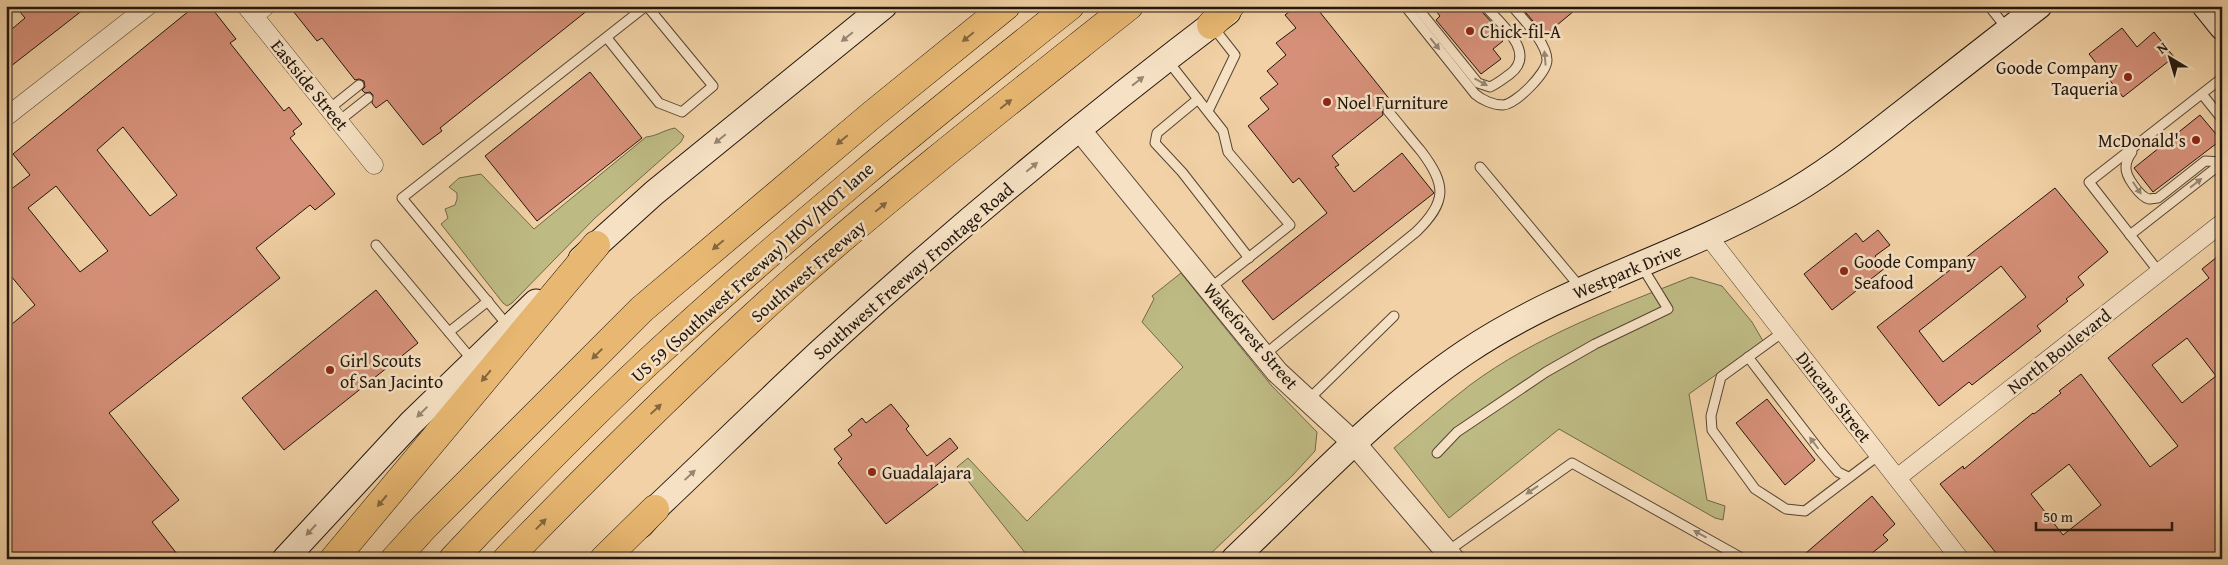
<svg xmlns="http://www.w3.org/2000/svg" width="2228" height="565" viewBox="0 0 2228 565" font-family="'Gentium Book Plus',serif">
  <rect width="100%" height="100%" fill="#f1d1a5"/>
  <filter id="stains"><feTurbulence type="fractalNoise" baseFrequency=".004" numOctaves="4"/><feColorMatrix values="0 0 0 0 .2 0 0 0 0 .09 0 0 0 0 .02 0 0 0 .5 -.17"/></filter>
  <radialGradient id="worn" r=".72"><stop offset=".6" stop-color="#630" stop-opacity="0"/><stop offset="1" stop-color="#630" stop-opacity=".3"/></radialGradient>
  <g fill="#beba83" stroke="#706848">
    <path d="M675,128L684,136L681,142L595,218L512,303L507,306L503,303L441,224L448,218L445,209L455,205L457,199V193L449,187L459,178L481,174L534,229L646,137C657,136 664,130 675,128Z"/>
    <polygon points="1181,273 1271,385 1317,432 1315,451 1292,476 1205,559 1030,559 957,467 968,458 1027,521 1183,367 1142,322 1154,299 1152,296"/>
    <path d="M1691,277L1722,286L1752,322L1763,341L1689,394L1707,500L1725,506L1723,520L1715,518L1559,429L1449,518L1394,448C1419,427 1444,405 1470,385C1536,336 1616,307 1691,277Z"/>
  </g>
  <g fill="#d69079" stroke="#21160d" fill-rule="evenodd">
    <polygon points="15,6 88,6 6,70 6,34 25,18"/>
    <path d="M195,6H210L236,39L230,43L284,111L289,107L302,124L293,131L295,134L290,138L335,194L315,210L310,205L256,248L280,278L109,413L179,500L152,522L181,559H6V329L35,305L6,270V193L30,175L13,154ZM123,127L177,195L150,216L97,150ZM56,186L108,251L80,272L28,208Z"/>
    <polygon points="289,6 593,6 440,128 442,131 423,145 387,100 376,108 372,103 373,95 370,92 365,93 362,90 365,87 364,81 359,79 355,80 322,38 317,41"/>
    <polygon points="1296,6 1315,6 1395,106 1393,107 1390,105 1384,106 1382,109 1383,115 1332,156 1339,165 1335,167 1354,192 1402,153 1434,193 1273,320 1242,281 1327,213 1299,178 1293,183 1248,126 1269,109 1260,98 1278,84 1267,71 1286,55 1276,43 1296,28 1285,15"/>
    <polygon points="1432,6 1481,6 1482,12 1497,28 1494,30 1503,41 1493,49 1501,59 1481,74 1436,20 1440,16"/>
    <polygon points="1520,6 1580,6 1545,35"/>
    <polygon points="2122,28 2137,47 2154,32 2174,57 2123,97 2089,54"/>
    <polygon points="590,72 642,138 537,221 485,156"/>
    <polygon points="2200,115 2221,140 2153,192 2134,168"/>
    <path d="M2055,188L2108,252L2078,277L2084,285L2066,299L2068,301L2037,326L2041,331L1972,385L1969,382L1939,406L1877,327ZM2001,266L2026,297L1943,362L1919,331Z"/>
    <polygon points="1878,230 1890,245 1875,256 1885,268 1832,310 1804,274 1856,233 1863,242"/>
    <path d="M2222,253V559H2001L1940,484L1963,466L1964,469L2033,413L2034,414L2061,393L2059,391L2081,374L2150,467L2178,446L2108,358L2209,278L2202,269ZM2187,338L2216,376L2182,403L2152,365ZM2069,464L2101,505L2063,535L2031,494Z"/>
    <polygon points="376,290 418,343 284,450 242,398"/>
    <polygon points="1767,399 1815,460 1785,485 1736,423"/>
    <polygon points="891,404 909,426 906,429 927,456 950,438 958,448 932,469 942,481 886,524 838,463 842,459 834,449 852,435 848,430 862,418 866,423"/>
    <polygon points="1872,496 1895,524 1883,535 1888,540 1865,559 1799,559"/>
  </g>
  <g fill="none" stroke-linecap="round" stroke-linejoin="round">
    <g stroke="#554533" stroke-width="11">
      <g id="service">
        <path d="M1405,6L1475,94C1482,100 1493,105 1503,105C1516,104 1547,73 1547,60C1547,43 1523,19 1512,6"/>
        <path d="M1416,6L1478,83L1490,87C1497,84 1503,79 1510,74C1537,53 1502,25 1487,8"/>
        <polyline points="1989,6 2008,30"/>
        <polyline points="607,38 659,103 682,112 713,86 647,6"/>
        <polyline points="1168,61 1223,131 1228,152 1290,225 1209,289"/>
        <polyline points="2202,94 2222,119"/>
        <polyline points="1198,99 1157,133 1155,143 1182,172 1249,258"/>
        <polyline points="329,109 359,85"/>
        <polyline points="1208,111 1235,55 1213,27"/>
        <polyline points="339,121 368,98"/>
        <path d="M2132,152C2129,156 2126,161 2126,167C2125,176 2140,197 2149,199C2150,199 2157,198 2158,198L2205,161L2222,162"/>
        <polyline points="1480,167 1580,287"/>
        <polyline points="2130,235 2222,163"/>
        <polyline points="376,245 473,361"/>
        <polyline points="2159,272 2089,182 2222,78"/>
        <polyline points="508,326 402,198 646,6"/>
        <polyline points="449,332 488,301"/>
        <polyline points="1783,332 1721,377 1711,416 1712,430 1755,489 1786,509 1805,511 1879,455"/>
        <path d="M1264,355L1416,232C1447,202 1447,185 1421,151C1410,138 1399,124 1388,111"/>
        <polyline points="1748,357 1821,452 1838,472 1848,477"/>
        <polyline points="1308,400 1394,316"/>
        <polyline points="1437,453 1457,432 1546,372 1595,344 1668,309 1641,265"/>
        <polyline points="1448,551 1572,463 1740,557 1739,559"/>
      </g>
    </g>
    <g stroke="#554533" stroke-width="19">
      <g id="minor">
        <polyline points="246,6 374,165"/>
        <polyline points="254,16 266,6"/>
        <polyline points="6,117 148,6"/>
        <polyline points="1708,236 1960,559"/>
        <polyline points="1897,478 2222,223"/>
      </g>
    </g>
    <g stroke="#554533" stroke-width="24">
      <polyline id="tertiary" points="1078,128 1277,372 1355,444 1453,559"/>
    </g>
    <g stroke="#21160d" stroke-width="27">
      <g id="secondary">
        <polyline points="2205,6 2222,27"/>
        <polyline points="581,259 654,193 884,6"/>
        <path d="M641,525L655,509C710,457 765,403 821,351C951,232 1087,119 1228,12"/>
        <polyline points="285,559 411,423 536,302"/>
        <path d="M1234,559C1309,488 1381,409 1466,352C1561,288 1673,258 1773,203C1820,178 1860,146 1902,113C1948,77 1993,42 2039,6"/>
      </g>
    </g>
    <g stroke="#21160d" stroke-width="29">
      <g id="motorway">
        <polyline points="1211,25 1230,6"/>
        <polyline points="334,559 596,245"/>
        <polyline points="395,559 424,527 642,309 873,114 1006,6"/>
        <path d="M453,559C516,492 580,426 647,363C782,238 925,121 1070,6"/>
        <path d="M507,559C600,463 695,368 795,279C903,184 1016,96 1129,6"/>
        <polyline points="604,559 655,509"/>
      </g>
    </g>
    <use href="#service" stroke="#f6e1c4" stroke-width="9"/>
    <use href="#minor" stroke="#f6e1c4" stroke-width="18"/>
    <use href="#tertiary" stroke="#f6e1c4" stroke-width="22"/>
    <use href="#secondary" stroke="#f6e1c4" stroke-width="25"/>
    <use href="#motorway" stroke="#e8b872" stroke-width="28"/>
  </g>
  <defs><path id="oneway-solid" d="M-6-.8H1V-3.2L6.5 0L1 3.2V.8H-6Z" transform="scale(1.25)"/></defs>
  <g fill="#968672">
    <use href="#oneway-solid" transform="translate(847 37) rotate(141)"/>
    <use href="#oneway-solid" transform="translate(1435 44) rotate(51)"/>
    <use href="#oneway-solid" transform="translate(1545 58) rotate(-95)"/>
    <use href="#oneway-solid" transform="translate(1138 81) rotate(-38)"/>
    <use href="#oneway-solid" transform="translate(1481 82) rotate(29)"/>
    <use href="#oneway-solid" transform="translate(720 139) rotate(141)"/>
    <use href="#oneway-solid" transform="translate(1032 167) rotate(-40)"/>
    <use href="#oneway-solid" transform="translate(2196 183) rotate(-38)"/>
    <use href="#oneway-solid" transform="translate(2137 188) rotate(56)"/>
    <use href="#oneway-solid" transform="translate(422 412) rotate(136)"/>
    <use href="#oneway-solid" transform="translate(1814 443) rotate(-127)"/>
    <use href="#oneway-solid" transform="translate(690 475) rotate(-43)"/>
    <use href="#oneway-solid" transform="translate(1532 490) rotate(146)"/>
    <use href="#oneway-solid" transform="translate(311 530) rotate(133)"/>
    <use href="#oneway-solid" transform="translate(1700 534) rotate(-151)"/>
  </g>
  <g fill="#846740">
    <use href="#oneway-solid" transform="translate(968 37) rotate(141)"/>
    <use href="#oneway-solid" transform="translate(1006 104) rotate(-39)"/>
    <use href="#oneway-solid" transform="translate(842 140) rotate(140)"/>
    <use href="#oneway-solid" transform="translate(881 207) rotate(-40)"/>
    <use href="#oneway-solid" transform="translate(718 245) rotate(140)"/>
    <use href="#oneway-solid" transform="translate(597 354) rotate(135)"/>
    <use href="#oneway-solid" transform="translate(486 376) rotate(130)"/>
    <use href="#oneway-solid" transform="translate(656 409) rotate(-43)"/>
    <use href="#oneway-solid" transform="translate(382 501) rotate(130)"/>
    <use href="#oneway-solid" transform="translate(541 524) rotate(-46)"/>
  </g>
  <g fill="#8f2418" stroke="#f6e1c4" stroke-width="2">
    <circle cx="1470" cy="31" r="5"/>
    <circle cx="2128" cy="77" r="5"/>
    <circle cx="1327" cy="102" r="5"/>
    <circle cx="2196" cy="140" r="5"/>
    <circle cx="1844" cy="271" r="5"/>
    <circle cx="330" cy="370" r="5"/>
    <circle cx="872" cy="472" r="5"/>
  </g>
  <g text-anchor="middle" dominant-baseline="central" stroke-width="5" stroke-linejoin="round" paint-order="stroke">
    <g font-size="18" fill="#21160d" stroke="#f6e1c4" text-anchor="start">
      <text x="1480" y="31">Chick-fil-A</text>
      <text x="2118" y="67" text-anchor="end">Goode Company<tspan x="2118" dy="21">Taqueria</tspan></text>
      <text x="1337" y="102">Noel Furniture</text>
      <text x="2186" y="140" text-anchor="end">McDonald's</text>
      <text x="1854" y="261">Goode Company<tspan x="1854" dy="21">Seafood</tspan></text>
      <text x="340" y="360">Girl Scouts<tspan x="340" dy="21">of San Jacinto</tspan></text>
      <text x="882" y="472">Guadalajara</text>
    </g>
    <g font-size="18" fill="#21160d" stroke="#f6e1c4">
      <text transform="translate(310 85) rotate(51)">Eastside Street</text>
      <text transform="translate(808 271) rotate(-41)">Southwest Freeway</text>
      <text transform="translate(913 271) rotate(-41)">Southwest Freeway Frontage Road</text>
      <text transform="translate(1627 271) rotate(-23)">Westpark Drive</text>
      <text transform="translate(752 272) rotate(-42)">US 59 (Southwest Freeway) HOV/HOT lane</text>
      <text transform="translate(1251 336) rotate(49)">Wakeforest Street</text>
      <text transform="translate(2059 351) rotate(-38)">North Boulevard</text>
      <text transform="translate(1834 397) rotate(52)">Dincans Street</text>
    </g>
  </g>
  <rect width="2228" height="565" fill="none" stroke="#f1d1a5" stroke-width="25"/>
  <rect x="8" y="8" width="2213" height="550" fill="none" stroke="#21160d" stroke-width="2.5"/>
  <rect x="12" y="12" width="2203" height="540" fill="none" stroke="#21160d"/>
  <g transform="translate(2170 58) rotate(322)" stroke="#f6e1c4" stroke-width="4" paint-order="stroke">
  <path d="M0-4L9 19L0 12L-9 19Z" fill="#21160d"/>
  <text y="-8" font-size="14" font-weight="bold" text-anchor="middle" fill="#21160d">N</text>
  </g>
  <path d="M2036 522v8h136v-8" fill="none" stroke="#21160d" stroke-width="2.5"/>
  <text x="2043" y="522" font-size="15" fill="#21160d" stroke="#f6e1c4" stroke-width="4" paint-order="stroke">50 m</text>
  <rect width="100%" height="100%" filter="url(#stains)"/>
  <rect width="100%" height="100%" fill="url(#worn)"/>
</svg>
